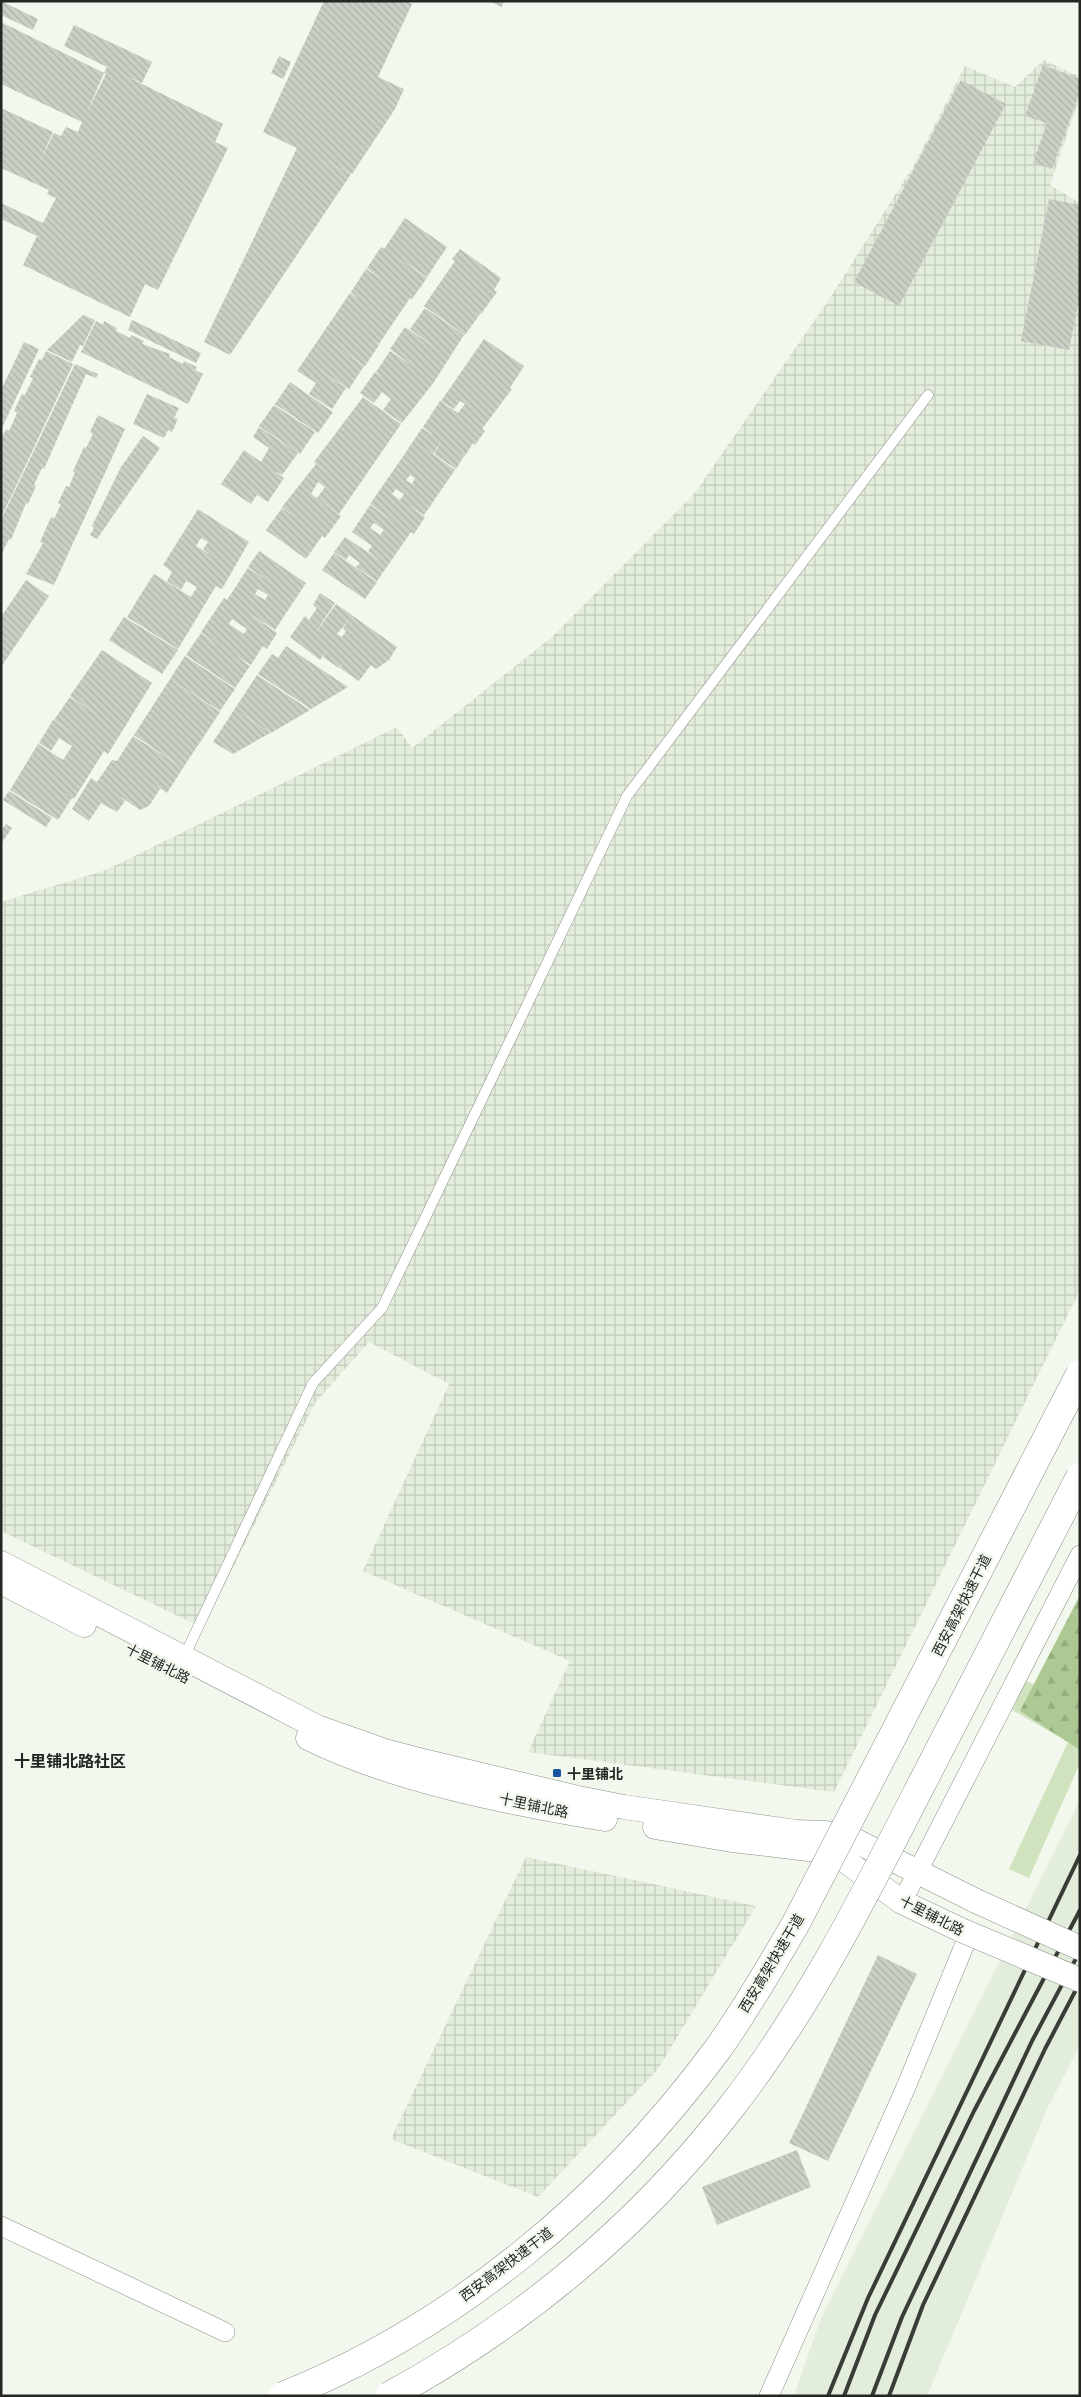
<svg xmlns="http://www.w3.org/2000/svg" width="1081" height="2397" viewBox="0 0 1081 2397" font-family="'Titillium Web','Noto Sans SC',sans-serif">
  <defs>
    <pattern id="industrial-grid" width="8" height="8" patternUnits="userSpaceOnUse" patternTransform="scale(1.25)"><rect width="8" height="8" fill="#e3eddc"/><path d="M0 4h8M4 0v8" fill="none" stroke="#c3cbbc"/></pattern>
    <pattern id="forest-firs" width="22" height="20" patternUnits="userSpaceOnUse" patternTransform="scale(1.25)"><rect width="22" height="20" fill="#adc993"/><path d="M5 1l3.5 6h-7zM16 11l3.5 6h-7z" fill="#95ad7e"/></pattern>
    <pattern id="building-back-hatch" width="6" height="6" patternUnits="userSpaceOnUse" patternTransform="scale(1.25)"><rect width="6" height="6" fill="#cbd0c6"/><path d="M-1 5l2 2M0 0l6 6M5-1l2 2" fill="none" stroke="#aeb3aa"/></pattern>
  </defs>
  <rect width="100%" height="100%" fill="#f2f8ed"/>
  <polygon fill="#e3eddc" points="1080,1800 1080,2045 1048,2107 927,2396 794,2396 821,2318"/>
  <g fill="url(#industrial-grid)">
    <polygon points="1044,60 1080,77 1080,96 1050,185 1080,203 1080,1290 834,1792 528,1752 570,1661 363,1571 449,1384 369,1342 315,1403 203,1628 1,1531 1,902 106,870 397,727 412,748 552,637 694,494 828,301 914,165 965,66 1015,87"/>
    <polygon points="526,1857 756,1906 658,2069 538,2197 391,2139"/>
  </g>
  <polygon fill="#d0e3be" points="1026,1681 1080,1704 1080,1763 1029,1878 1009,1869 1068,1742 1012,1710"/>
  <polygon fill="url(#forest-firs)" points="1080,1595 1080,1750 1020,1711"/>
  <g fill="url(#building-back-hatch)" fill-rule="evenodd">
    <polygon points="1,1 38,19 33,30 1,15"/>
    <polygon points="324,1 406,1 412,4 378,77 404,89 395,109 352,174 314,156 351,174 230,355 204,342 297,148 263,132"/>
    <polygon points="489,1 504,1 502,7"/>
    <polygon points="1,22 104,73 87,112 106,74 104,73 107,67 64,46 74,25 152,62 142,83 124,75 223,124 215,142 228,148 158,290 145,284 130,317 23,265 37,236 1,219 1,203 43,223 56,198 47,194 49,190 1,168 1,108 53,132 40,161 54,133 61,136 66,127 78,132 82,122 1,84"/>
    <polygon points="279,56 291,62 283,79 271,73"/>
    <polygon points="1043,65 1080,79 1080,92 1052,169 1033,163 1047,123 1025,116"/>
    <polygon points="961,80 1006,104 899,306 854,282"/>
    <polygon points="1049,199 1080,205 1080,295 1069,350 1021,341"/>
    <polygon points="405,218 447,247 427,277 392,254 427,278 412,299 410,298 379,344 372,339 379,345 365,366 325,339 364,366 349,389 311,364 346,388 332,409 309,394 316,383 297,371 350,293 359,299 351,292 366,269 381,279 367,268 381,247 384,249"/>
    <polygon points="460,249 501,278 494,290 497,292 481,314 475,311 480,314 465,335 424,306 455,261 452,259"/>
    <polygon points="425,308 464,335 434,382 402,423 383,410 391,399 382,392 374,403 360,393 375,372 385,379 376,372 390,351 414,367 390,349 405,327 437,349 410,329"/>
    <polygon points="83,315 95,320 83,346 80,345 72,362 47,350"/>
    <polygon points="132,320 201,353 196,363 128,330"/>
    <polygon points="96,321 103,325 104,321 117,328 116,331 130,338 131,335 144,341 142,344 170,354 169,357 183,364 184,361 197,367 195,370 203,374 188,404 81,352"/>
    <path d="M484,339L524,366L510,388L512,389L482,429L485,431L475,445L473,443L465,456L452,448L464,456L456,469L434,454L442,440L433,454L417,443L455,470L424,515L409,506L425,517L414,534L411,532L400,548L390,541L400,548L377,581L356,567L360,563L349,555L346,560L334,552L345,537L381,561L368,551L372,546L352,532L370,505L398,524L370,504L404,455L411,459L404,455L422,428L435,436L423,427L440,401L458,413L465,404L460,401L454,409L441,401ZM410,475L415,478L412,484L406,480ZM396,489L404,494L400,500L392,494ZM374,523L384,530L380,535L370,528Z"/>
    <polygon points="24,342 39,349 1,430 1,390"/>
    <polygon points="46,351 73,364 1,518 1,439 6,429 9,431 17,413 14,411 22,394 25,395 33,378 30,377 39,359 42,360"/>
    <polygon points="75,364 98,374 96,378 86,374 44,469 42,468 34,485 36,486 28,504 26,503 11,540 9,539 1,555 1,520"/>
    <polygon points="290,382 333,412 318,433 275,404"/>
    <polygon points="147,394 179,408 174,418 178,419 172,432 168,430 164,438 133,424"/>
    <polygon points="363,397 401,424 339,514 317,498 325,487 318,482 311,494 303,488 341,516 325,538 322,536 306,559 266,530 282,508 297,519 282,507 316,464 328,473 314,462"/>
    <polygon points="274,405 315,432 300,454 259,426"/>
    <polygon points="98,415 125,429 54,585 26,574 43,543 40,542 51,517 54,519 61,504 58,503 66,486 69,487 75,472 73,471 84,447 86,448 93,434 90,432"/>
    <polygon points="259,427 298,453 282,475 274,471 284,478 268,502 238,482 257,495 251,504 221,484 244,450 261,462 269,448 253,437"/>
    <polygon points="143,436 160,448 97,539 90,535 94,528 92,526 121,467"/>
    <path d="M198,509L249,542L222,589L216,586L178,649L127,617L141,594L150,600L141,594L154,574L191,597L197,587L186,581L181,590L167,581L172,572L163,565ZM201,538L208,542L203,549L212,556L196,546Z"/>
    <path d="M259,551L306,583L275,630L246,611L277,633L267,649L263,646L251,665L236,656L250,666L235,688L186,655L201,633L217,644L201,632L224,598L227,600L248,568L276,586L248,567ZM258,589L268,595L265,600L255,594ZM232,619L247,629L244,634L229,624Z"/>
    <polygon points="334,553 377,582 365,599 322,570"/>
    <polygon points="26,580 49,596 1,667 1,617"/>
    <path d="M320,593L335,603L312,638L336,604L397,647L389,660L376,669L371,665L359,681L340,668L344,661L339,668L323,657L326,651L320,660L290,637L305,616L309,620L317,608L313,605ZM350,618L343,628L346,631L342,637L337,634Z"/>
    <polygon points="124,617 178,650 162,674 109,640"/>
    <polygon points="286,646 348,687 311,709 258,674 272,654 278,658"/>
    <polygon points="102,650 152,683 108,754 104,751 74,799 33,773 72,798 58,820 10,790 38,744 63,760 72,746 59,738 51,751 39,743 53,720 78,736 54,720 70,697 101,717 70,696"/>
    <polygon points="185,656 235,689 220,711 170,679"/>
    <polygon points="257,675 310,710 271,733 237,711 270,733 233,754 213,742"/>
    <polygon points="170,679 220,712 183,768 134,735"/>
    <polygon points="133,736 183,768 167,793 152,783 160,789 149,806 140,810 118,795 125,801 117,812 101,803 89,821 72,809 91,778 97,782 112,760 117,761"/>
    <polygon points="9,791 52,818 46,827 3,800"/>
    <polygon points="6,824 12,828 1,844 1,830"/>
    <polygon points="878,1955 917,1974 828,2161 789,2143"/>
    <polygon points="797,2150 811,2187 717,2225 702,2187"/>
  </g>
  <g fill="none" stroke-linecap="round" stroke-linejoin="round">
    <g stroke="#8b9087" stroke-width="11">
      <polyline id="service" points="177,1672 313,1383 382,1308 627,796 928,395"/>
    </g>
    <g stroke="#8b9087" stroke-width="20">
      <g id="minor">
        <polyline points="902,1902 1080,1555"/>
        <polyline points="1,2226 225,2332"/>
        <polyline points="769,2396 906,2087 969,1934"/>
      </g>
    </g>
    <g stroke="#8b9087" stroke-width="25">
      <g id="tertiary">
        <polyline points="1,1563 317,1727 385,1751 427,1762 578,1798 624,1807 796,1832 825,1833 852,1839 976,1901"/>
        <polyline points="1,1582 84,1625"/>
        <path d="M308,1738C395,1781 510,1803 605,1819"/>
        <polyline points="655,1827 732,1840 817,1850 840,1857 902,1902 961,1930"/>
      </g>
    </g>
    <use href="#service" stroke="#fff" stroke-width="10"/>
    <use href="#minor" stroke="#fff" stroke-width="19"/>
    <use href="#tertiary" stroke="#fff" stroke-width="24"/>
    <g stroke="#3a3c37" stroke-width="4">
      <polyline points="828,2396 868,2298 1080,1855"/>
      <polyline points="844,2396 875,2315 974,2111 1080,1910"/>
      <polyline points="872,2396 902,2317 1032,2041 1080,1951"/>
      <polyline points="889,2396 923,2305 1045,2049 1080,1982"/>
    </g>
    <g stroke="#8b9087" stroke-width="25" stroke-linecap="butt">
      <g id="tertiary-bridge">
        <polyline points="976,1901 1080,1948"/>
        <polyline points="961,1930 1080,1980"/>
      </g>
    </g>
    <g stroke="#8b9087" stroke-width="29" stroke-linecap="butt">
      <g id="trunk-bridge">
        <path d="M283,2396C457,2326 606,2200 717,2050C746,2010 770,1967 795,1925L1080,1374"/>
        <path d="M389,2396C520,2325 637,2228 729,2110C805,2013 862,1901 918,1791C972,1686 1026,1582 1080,1477"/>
      </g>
    </g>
    <use href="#tertiary-bridge" stroke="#fff" stroke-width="24"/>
    <use href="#trunk-bridge" stroke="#fff" stroke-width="28"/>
  </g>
  <rect fill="#1954a5" stroke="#f2f8ed" stroke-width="2" x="552" y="1768" width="10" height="10" rx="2.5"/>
  <g text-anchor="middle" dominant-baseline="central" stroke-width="5" stroke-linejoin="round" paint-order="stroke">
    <g font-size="14" fill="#252723" stroke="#f2f8ed">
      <text transform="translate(961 1605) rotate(-63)">西安高架快速干道</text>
      <text transform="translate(158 1663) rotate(27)">十里铺北路</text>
      <text transform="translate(534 1805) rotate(12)">十里铺北路</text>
      <text transform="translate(932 1915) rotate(27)">十里铺北路</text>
      <text transform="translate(771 1963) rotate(-59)">西安高架快速干道</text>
      <text transform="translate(506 2264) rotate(-37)">西安高架快速干道</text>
    </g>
    <g font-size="14" font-weight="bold" fill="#252723" stroke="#f2f8ed" text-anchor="start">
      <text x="567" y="1773">十里铺北</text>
    </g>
    <g font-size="16" font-weight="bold" fill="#252723" stroke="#f2f8ed">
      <text x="70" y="1761">十里铺北路社区</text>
    </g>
  </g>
  <rect width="1081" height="2397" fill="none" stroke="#252723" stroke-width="5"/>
</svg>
